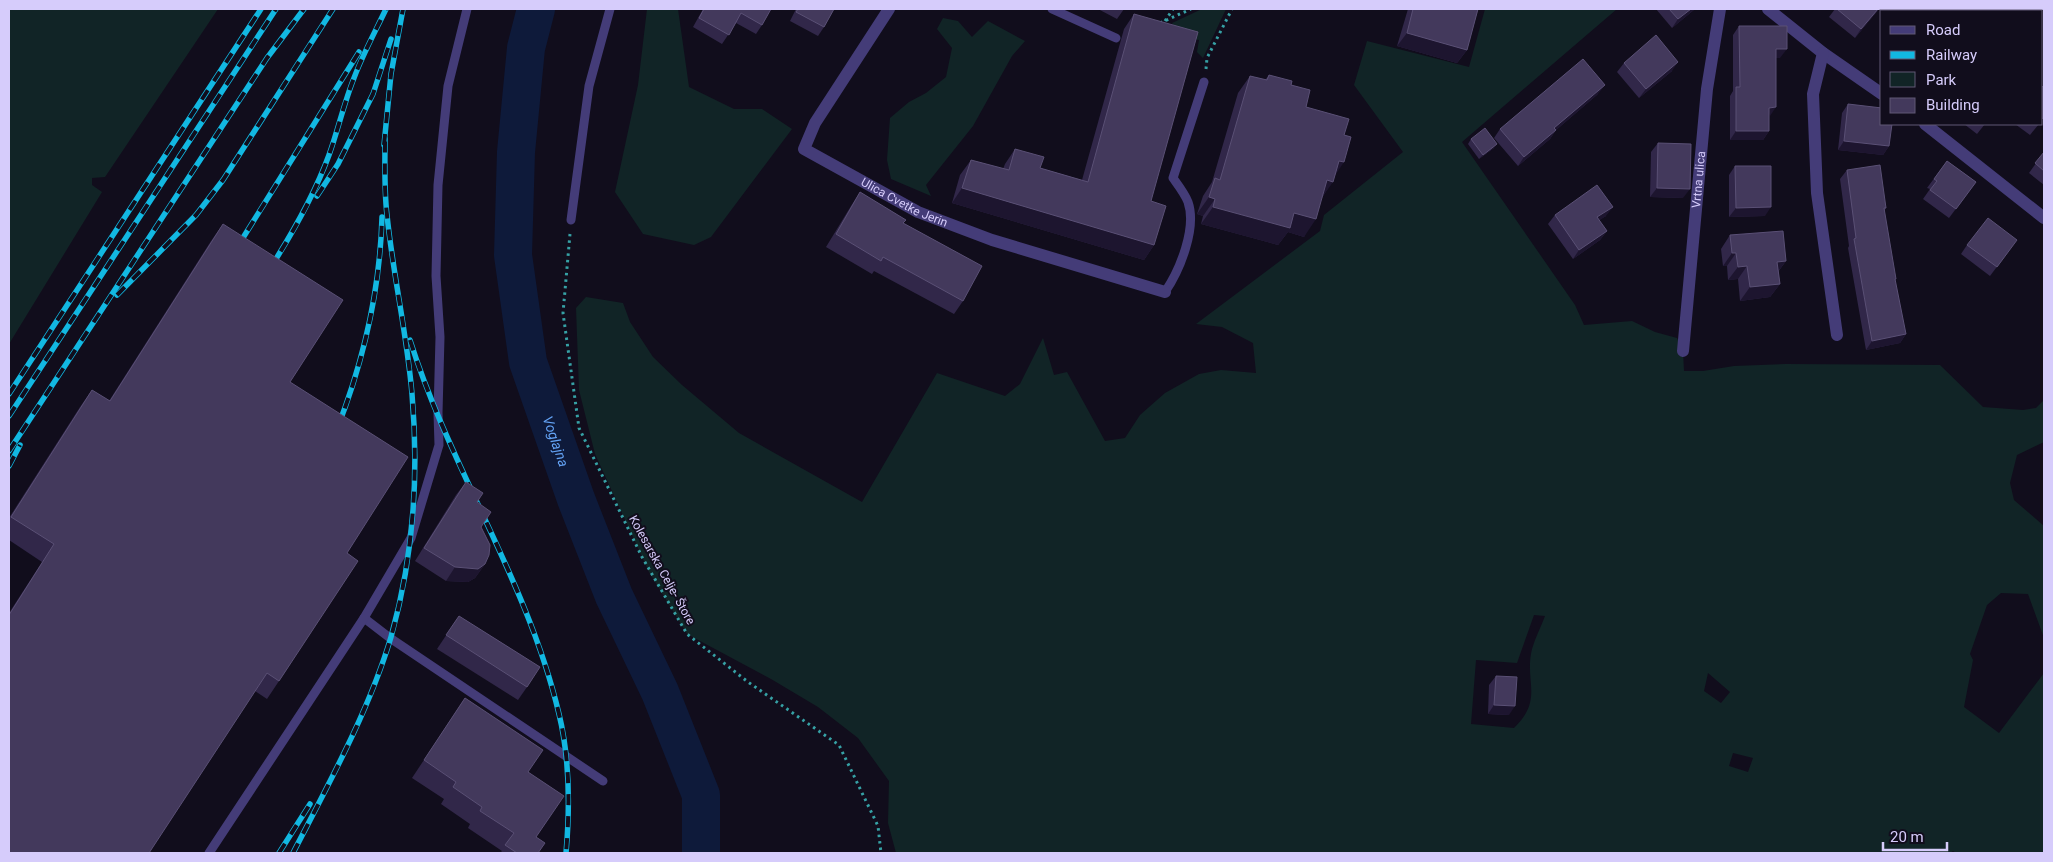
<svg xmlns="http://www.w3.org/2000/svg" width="2053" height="862" viewBox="0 0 2053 862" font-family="Roboto,sans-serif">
  <rect width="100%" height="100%" fill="#110d1c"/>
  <g fill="#112426" fill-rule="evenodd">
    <polygon points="9,9 218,9 105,177 92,178 92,185 102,192 9,344"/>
    <polygon points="647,9 678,9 689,87 734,109 762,109 792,129 711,237 694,245 643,234 615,192 638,85"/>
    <polygon points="1202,9 1226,9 1203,58 1197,52 1199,40 1182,37 1172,23"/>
    <path d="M1485,9H1617L1462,142L1575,305L1584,325L1632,321L1655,332L1677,338L1683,351L1684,371H1703L1734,366L1786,364L1940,365L1983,407L2023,410L2036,408L2044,400V442L2017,455L2010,483L2014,500L2044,526V638L2028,594L2001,593L1987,605L1970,654L1973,660L1964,707L1999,733L2044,673V853H1956L1953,851L1950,853H896L888,823L889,781L858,738L818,707L771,679L687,634L649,572L595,454L579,390L576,308L586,297L623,303L630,322L653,357L682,385L739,433L862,502L937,373L1005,396L1020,384L1043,338L1054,375L1067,372L1105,441L1125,438L1140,415L1165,393L1199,374L1221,370L1256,373L1253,343L1222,327L1196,324L1320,231L1324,215L1403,152L1354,85L1367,41L1469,67ZM1534,615L1545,616C1541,627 1535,638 1532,649C1524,682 1544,699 1514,728L1471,724L1476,660L1517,663ZM1708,673L1730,692L1721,703L1704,691ZM1733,753L1753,758L1748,772L1729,766Z"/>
    <polygon points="943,18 958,21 972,37 988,21 1025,41 1012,56 973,126 926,185 931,196 891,179 887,160 890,118 909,102 926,93 946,77 952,48 937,29"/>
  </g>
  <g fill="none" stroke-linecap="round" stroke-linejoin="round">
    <path stroke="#0e1a3a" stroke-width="38" id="s1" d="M536,9L526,48L516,152L513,255L528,362L576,499L614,596L660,692L701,795V853"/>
    <g stroke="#36a1a5" stroke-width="3" stroke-dasharray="2.5 4" stroke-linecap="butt">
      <polyline points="1165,21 1173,9"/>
      <polyline points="1160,23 1191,9"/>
      <polyline points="1206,69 1207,58 1232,9"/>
      <polyline points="570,234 563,313 579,428 642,557 687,634 748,682 839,745 878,826 881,853"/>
    </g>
    <g stroke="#443c78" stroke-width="9">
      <polyline points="1052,9 1116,38"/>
      <polyline points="571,220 589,86 610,9"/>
      <path d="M1165,292C1180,270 1197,228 1188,202C1185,194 1178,185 1173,178L1204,82"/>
      <polyline points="364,618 390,638 603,781"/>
      <polyline points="209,853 364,618 411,538 439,445 438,413 440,337 436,276 438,185 448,86 467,9"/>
    </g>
    <g stroke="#443c78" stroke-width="12">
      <path id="s2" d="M889,9L815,123L804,149L918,212L992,240L1165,292"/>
      <polyline points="1768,9 1823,53 1882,94"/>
      <polyline points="1823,53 1813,94 1817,193 1837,335"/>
      <polyline points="1925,124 2044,218"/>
      <path id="s3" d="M1683,351L1707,89L1720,9"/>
    </g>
    <g stroke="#12b8e2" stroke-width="5.5">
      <g id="rail">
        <polyline points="384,145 391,74 403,9"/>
        <polyline points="317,196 338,164 373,94 391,39"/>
        <polyline points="236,249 359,52"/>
        <path d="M269,270C292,234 314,196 329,155C338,130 344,103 354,78C363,54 375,32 386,9"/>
        <polyline points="117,295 196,215 223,180 333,9"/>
        <path d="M410,340C450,468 528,582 559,714C570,759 570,807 566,853"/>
        <polyline points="9,394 261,9"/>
        <polyline points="9,416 276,9"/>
        <path d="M337,429C364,360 380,290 382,217"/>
        <polyline points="9,451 267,58 304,9"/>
        <polyline points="9,466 20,445"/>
        <polyline points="279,853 310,804"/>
        <path d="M293,853C328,785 369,711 391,637C413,559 419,475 412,394C407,334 393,275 387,215C384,190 385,164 385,139"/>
      </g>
    </g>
    <use href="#rail" stroke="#110d1c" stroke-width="4" stroke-dasharray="11" stroke-linecap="butt"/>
  </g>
  <g fill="#312749">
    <polygon points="703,9 771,9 762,25 756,34 736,23 722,44 693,27"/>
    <polygon points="796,9 834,9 824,27 818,36 790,21"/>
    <polygon points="1098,9 1124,9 1117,19"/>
    <polygon points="1408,9 1478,9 1467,50 1457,63 1397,46"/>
    <polygon points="1656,9 1695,9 1672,28"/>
    <polygon points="1835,9 1879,9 1855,38 1829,17"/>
    <polygon points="1134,14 1151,201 1154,245 1144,260 952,203 960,175 971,160 1003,169 1005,164 1015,149 1040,168 1082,180 1124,29"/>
    <polygon points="1739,26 1780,58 1776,58 1769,116 1769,131 1763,140 1730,140 1730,96 1733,91 1733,35"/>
    <polygon points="1624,63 1672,71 1639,98 1617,72"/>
    <polygon points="1269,75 1291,85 1306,107 1344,135 1335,176 1322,198 1304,237 1288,232 1278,245 1201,224 1203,216 1197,214 1203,196 1212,182 1238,93 1250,76 1265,80"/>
    <polygon points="1598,94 1556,130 1550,139 1518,166 1494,138 1500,129"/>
    <polygon points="1848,104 1889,146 1883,155 1838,150 1842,113"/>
    <polygon points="1964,124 1985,124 1977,134"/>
    <polygon points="2015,124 2039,124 2030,135"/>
    <polygon points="1471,139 1494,148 1479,159 1468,144"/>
    <polygon points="1658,143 1683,198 1650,197 1651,152"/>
    <polygon points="2044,152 2044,185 2029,173"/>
    <polygon points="1947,161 1976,182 1949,218 1923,199 1930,189 1927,188"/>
    <polygon points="1735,166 1765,216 1729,217 1729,175"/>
    <polygon points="1847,170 1886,208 1884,211 1895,281 1906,334 1900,343 1866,350 1848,248 1849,246 1840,179"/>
    <polygon points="860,192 903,223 963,301 954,314 874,271 872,274 826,247 851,206"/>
    <polygon points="1555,215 1606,216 1599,220 1607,231 1600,240 1573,259 1548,224"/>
    <polygon points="223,224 290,382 347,553 279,681 267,699 255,691 9,853 9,613 42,562 9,540 9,518 80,407 92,390 109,401 211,241"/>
    <polygon points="1730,235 1786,261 1778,272 1780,284 1770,297 1740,301 1738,279 1728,280 1727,266 1723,266 1721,249"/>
    <polygon points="2017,240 1990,276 1961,254 1967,245"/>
    <polygon points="466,482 477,502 481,527 485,564 475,578 468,582 446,581 415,561 456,495"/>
    <polygon points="459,616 527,687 518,700 437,649"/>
    <polygon points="1496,676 1509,715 1488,714 1489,685"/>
    <polygon points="465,698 528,772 538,853 500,853 502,851 468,828 470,824 441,804 444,799 412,778"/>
  </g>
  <g fill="#1d152f">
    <polygon points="1691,9 1695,9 1672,28 1678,19"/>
    <polygon points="1878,9 1879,9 1855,38 1861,29"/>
    <polygon points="1407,33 1467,50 1457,63 1397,46"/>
    <polygon points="1776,49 1787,49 1780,58 1769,58"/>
    <polygon points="1678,62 1672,71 1639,98 1646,89"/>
    <polygon points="1605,85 1598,94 1548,137 1554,128"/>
    <polygon points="1776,107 1770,116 1769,108"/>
    <polygon points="1556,130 1550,139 1518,166 1524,157"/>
    <polygon points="1736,131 1769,131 1763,140 1730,140"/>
    <polygon points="1844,141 1889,146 1883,155 1838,150"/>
    <polygon points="1497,144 1494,148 1479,159 1483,155"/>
    <polygon points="1339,161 1344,162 1332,180"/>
    <polygon points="1327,180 1333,182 1321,199"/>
    <polygon points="962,188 1154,245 1144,260 952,203"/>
    <polygon points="1657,188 1690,189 1683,198 1650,197"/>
    <polygon points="1209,197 1215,199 1203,216 1197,214"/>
    <polygon points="1213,207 1294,213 1316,219 1304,237 1288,232 1278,245 1201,224"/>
    <polygon points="1613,207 1606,216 1591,226 1597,217"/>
    <polygon points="1771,207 1765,216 1729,217 1736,208"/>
    <polygon points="1607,231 1600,240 1573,259 1579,250"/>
    <polygon points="1732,253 1736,253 1727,266 1723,266"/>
    <polygon points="1786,261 1776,274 1777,262"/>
    <polygon points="1747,266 1738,279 1728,280 1738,267"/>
    <polygon points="1780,284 1770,297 1740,301 1750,287"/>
    <polygon points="1906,334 1900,343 1866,350 1872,341"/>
    <polygon points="485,564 475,578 468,582 446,581 455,567"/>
    <polygon points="1494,705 1515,706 1509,715 1488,714"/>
  </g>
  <g fill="#43395c" stroke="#5a5075">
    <polygon points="704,9 771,9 762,25 741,13 729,35 699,18"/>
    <polygon points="798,9 834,9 824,27 796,12"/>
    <polygon points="1413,9 1478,9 1467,50 1407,33"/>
    <polygon points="1669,9 1691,9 1678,19"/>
    <polygon points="1837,9 1878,9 1861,29"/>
    <polygon points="1927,9 1942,9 1945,11 1925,11"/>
    <polygon points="1134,14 1198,32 1151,201 1166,206 1154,245 962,188 971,160 1009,170 1015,149 1044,157 1040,168 1088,182"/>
    <polygon points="1739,26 1787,26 1787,49 1776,49 1776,107 1769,108 1769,131 1736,131 1736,87 1740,87"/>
    <polygon points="1656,35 1678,62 1646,89 1624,63"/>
    <polygon points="1583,59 1605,85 1554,128 1556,130 1524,157 1500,129"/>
    <polygon points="1269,75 1292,81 1291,85 1310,90 1306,107 1349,119 1344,135 1351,137 1344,162 1339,161 1333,182 1327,180 1316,219 1294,213 1290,228 1213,207 1215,199 1209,197 1215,178 1220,180 1250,76 1267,80"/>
    <polygon points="2042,86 2044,88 2044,116 2042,119"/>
    <polygon points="1848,104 1882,108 1882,124 1892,124 1889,146 1844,141"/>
    <polygon points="1485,128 1497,144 1483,155 1471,139"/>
    <polygon points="1658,143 1691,144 1690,189 1657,188"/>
    <polygon points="2044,152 2044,171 2035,163"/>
    <polygon points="1947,161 1976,182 1956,209 1930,190 1937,181 1934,179"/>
    <polygon points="1880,165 1886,208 1884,208 1896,279 1895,279 1906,334 1872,341 1854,239 1856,238 1847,170"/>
    <polygon points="1735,166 1771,166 1771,207 1736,208"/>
    <polygon points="1597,185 1613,207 1597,217 1607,231 1579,250 1555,215"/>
    <polygon points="860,192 906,220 903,223 982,266 963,301 883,257 881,261 836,234"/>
    <polygon points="1988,218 2017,240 1997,267 1967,245"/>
    <polygon points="223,224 343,300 290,382 408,457 347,553 358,561 279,681 267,673 149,853 9,853 9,615 54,544 11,517 92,390 110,401"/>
    <polygon points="1783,231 1786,261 1777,262 1780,284 1750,287 1747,266 1738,267 1736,253 1732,253 1730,235"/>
    <polygon points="466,482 483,493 477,502 491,512 481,527 490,545 489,555 485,564 478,569 455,567 424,548"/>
    <polygon points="459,616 540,667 527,687 446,635"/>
    <polygon points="1496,676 1517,677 1515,706 1494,705"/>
    <polygon points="465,698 543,750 528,772 564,796 536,837 545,843 538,853 517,853 505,845 514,833 480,811 482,807 453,787 456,782 424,760"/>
  </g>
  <g text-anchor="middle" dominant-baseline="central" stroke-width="4" stroke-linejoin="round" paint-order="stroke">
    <g font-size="12" fill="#d6ccfb" stroke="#110d1c">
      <text stroke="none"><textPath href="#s3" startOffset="172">Vrtna ulica</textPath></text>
      <text stroke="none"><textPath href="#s2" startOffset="278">Ulica Cvetke Jerin</textPath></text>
      <text transform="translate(662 570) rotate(61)">Kolesarska Celje- Štore</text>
    </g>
    <g font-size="14" font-style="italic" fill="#63a2f3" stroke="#110d1c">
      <text stroke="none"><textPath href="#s1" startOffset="440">Voglajna</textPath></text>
    </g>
  </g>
  <rect width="2053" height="862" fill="none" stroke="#d6ccfb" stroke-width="20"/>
  <rect x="1880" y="10" width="162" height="115" fill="#110d1c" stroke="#605975"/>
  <rect x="1890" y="26" width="25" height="8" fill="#443c78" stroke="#605975"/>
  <text x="1926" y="35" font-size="15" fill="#d6ccfb">Road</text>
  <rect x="1890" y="51" width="25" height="8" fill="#12b8e2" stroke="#605975"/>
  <text x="1926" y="60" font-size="15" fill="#d6ccfb">Railway</text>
  <rect x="1890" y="72" width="25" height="15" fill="#112426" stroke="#605975"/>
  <text x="1926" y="85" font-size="15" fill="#d6ccfb">Park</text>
  <rect x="1890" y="98" width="25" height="15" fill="#43395c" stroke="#605975"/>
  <text x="1926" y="110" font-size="15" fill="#d6ccfb">Building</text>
  <path d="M1883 842v8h64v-8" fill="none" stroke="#d6ccfb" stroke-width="2.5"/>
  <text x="1890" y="842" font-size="15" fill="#d6ccfb" stroke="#110d1c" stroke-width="4" paint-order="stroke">20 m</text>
</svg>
